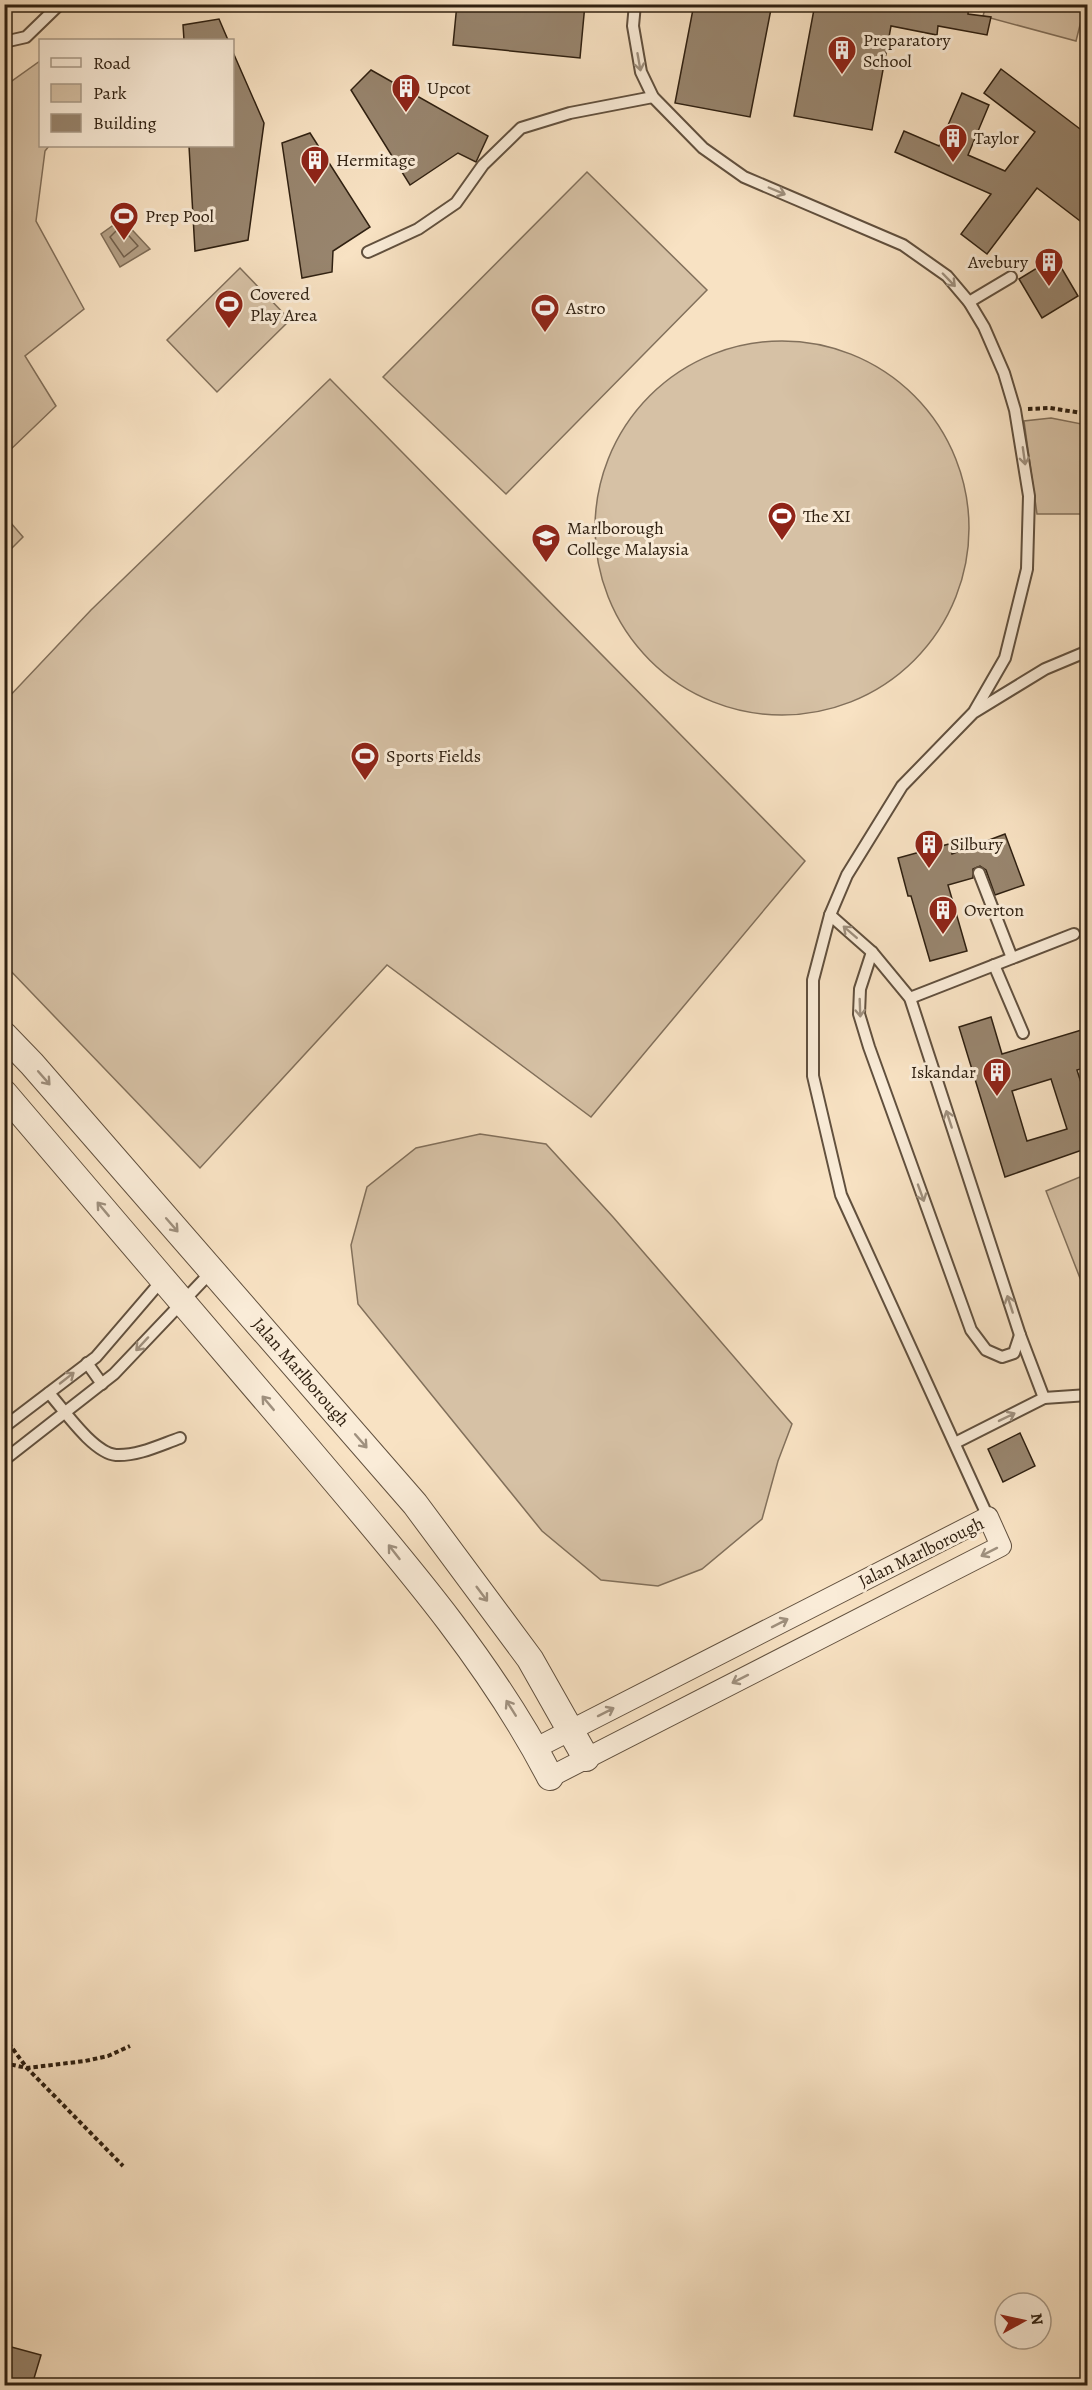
<svg xmlns="http://www.w3.org/2000/svg" width="1092" height="2390" viewBox="0 0 1092 2390" font-family="Alegreya,serif">
  <rect width="100%" height="100%" fill="#f8e2c3"/>
  <filter id="stains"><feTurbulence type="fractalNoise" baseFrequency=".00333" numOctaves="4"/><feColorMatrix values="0 0 0 0 .2 0 0 0 0 .09 0 0 0 0 .02 0 0 0 .5 -.17"/></filter>
  <radialGradient id="worn" r=".72"><stop offset=".6" stop-color="#630" stop-opacity="0"/><stop offset="1" stop-color="#630" stop-opacity=".3"/></radialGradient>
  <g fill="#d6c1a5" stroke="#82705b" stroke-width="1.5">
    <polygon points="986,5 1085,5 1076,41 983,16"/>
    <polygon points="40,61 40,146 49,146 45,151 36,221 84,309 25,356 56,406 8,452 4,448 5,86"/>
    <polygon points="587,172 707,290 506,494 383,377"/>
    <polygon points="240,268 290,320 217,392 167,340"/>
    <circle cx="782" cy="528" r="187"/>
    <polygon points="330,379 805,861 591,1117 387,965 200,1168 5,965 5,701 91,610"/>
    <polygon points="1051,418 1087,425 1087,514 1037,514 1024,421"/>
    <polygon points="4,515 23,537 5,555 4,555"/>
    <polygon points="480,1134 546,1144 613,1217 792,1424 778,1461 762,1519 702,1569 658,1586 601,1580 542,1531 358,1304 351,1245 367,1187 416,1148"/>
    <polygon points="1087,1174 1087,1296 1046,1191"/>
  </g>
  <polygon fill="#b4a086" stroke="#7f6d57" stroke-width="1.5" points="122,219 150,249 120,267 101,234"/>
  <g fill="none" stroke-linecap="round" stroke-linejoin="round">
    <polygon stroke="#72604c" stroke-width="1.5" points="119,228 122,228 138,246 124,257 110,237"/>
  </g>
  <g fill="#98856e" stroke="#2f2011" stroke-width="1.5" fill-rule="evenodd">
    <polygon points="457,4 585,4 580,58 453,45"/>
    <polygon points="694,4 772,4 750,117 675,103"/>
    <polygon points="815,4 969,4 968,14 991,17 987,35 938,26 937,35 891,26 872,130 794,116"/>
    <polygon points="219,19 228,40 184,40 183,25"/>
    <polygon points="232,50 264,123 248,240 195,251 189,146 232,146"/>
    <polygon points="1001,69 1088,135 1088,227 1037,188 987,254 961,234 991,194 895,152 904,131 939,146 962,93 989,105 968,155 1005,171 1035,132 984,93"/>
    <polygon points="371,70 488,136 476,162 458,153 410,185 351,90"/>
    <polygon points="310,133 370,227 333,251 332,272 302,278 282,143"/>
    <polygon points="1055,257 1078,296 1042,318 1019,279"/>
    <polygon points="1005,834 1024,885 995,895 986,870 980,866 973,869 973,878 948,885 967,951 930,961 911,896 908,896 898,858 949,844 952,854"/>
    <path d="M991,1017L1002,1054L1088,1028V1067L1077,1070L1088,1105V1148L1005,1177L959,1027ZM1051,1079L1067,1129L1027,1141L1012,1091Z"/>
    <polygon points="1020,1433 1035,1466 1003,1482 988,1449"/>
    <polygon points="4,2345 41,2355 32,2385 4,2385"/>
  </g>
  <g fill="none" stroke-linecap="round" stroke-linejoin="round">
    <g stroke="#61503e" stroke-width="14">
      <g id="service">
        <polyline points="635,4 633,26 641,72 653,97 703,148 744,177 903,245 947,276 969,302 984,327 1004,373 1015,410 1029,496 1027,569 1005,658 975,710"/>
        <polyline points="4,42 26,37 60,4"/>
        <polyline points="368,252 418,229 456,203 483,165 521,128 570,113 653,97"/>
        <polyline points="969,302 1011,277"/>
        <polyline points="979,873 1012,958"/>
        <polyline points="830,915 872,952 910,998 1020,1335 1044,1398"/>
        <polyline points="872,952 860,989 859,1014 869,1047 971,1330 986,1350 1002,1357 1014,1353 1020,1335"/>
        <polyline points="994,965 1023,1033"/>
        <polyline points="910,998 1074,934"/>
        <polyline points="87,1363 102,1384"/>
        <path d="M49,1393C64,1410 93,1453 116,1455C138,1456 160,1445 180,1438"/>
        <polyline points="4,1427 96,1357 163,1279"/>
        <polyline points="955,1443 1044,1398 1088,1395"/>
        <polyline points="4,1460 114,1374 212,1271"/>
        <polyline points="988,1517 841,1195 813,1076 813,980 830,915 847,875 902,786 973,713 1045,669 1088,651"/>
      </g>
    </g>
    <g stroke="#61503e" stroke-width="22">
      <polyline id="minor" points="536,1748 988,1517 1001,1546 550,1777"/>
    </g>
    <g stroke="#61503e" stroke-width="28">
      <g id="tertiary">
        <polyline points="4,1035 32,1064 415,1504 530,1659 586,1758"/>
        <path d="M4,1093C105,1212 207,1330 308,1449C395,1552 488,1657 550,1777"/>
      </g>
    </g>
    <g stroke="#2f2011" stroke-width="4" stroke-dasharray="4.5 3" stroke-linecap="butt">
      <polyline points="1028,409 1050,408 1088,414"/>
      <polyline points="4,2037 27,2068 123,2166"/>
      <polyline points="4,2063 27,2068 85,2061 108,2056 130,2046"/>
    </g>
    <use href="#service" stroke="#faecd8" stroke-width="10"/>
    <use href="#minor" stroke="#faecd8" stroke-width="20"/>
    <use href="#tertiary" stroke="#faecd8" stroke-width="26"/>
  </g>
  <defs><path id="oneway-shaft" d="M-6 0H5M1.5-3L5.5 0L1.5 3" fill="none" stroke-width="1.6" stroke-linecap="round" stroke-linejoin="round" transform="scale(1.5)"/></defs>
  <g stroke="#9f907e">
    <use href="#oneway-shaft" transform="translate(639 62) rotate(80)"/>
    <use href="#oneway-shaft" transform="translate(777 191) rotate(23)"/>
    <use href="#oneway-shaft" transform="translate(949 280) rotate(46)"/>
    <use href="#oneway-shaft" transform="translate(1024 456) rotate(82)"/>
    <use href="#oneway-shaft" transform="translate(850 932) rotate(-139)"/>
    <use href="#oneway-shaft" transform="translate(860 1008) rotate(88)"/>
    <use href="#oneway-shaft" transform="translate(44 1078) rotate(49)"/>
    <use href="#oneway-shaft" transform="translate(949 1119) rotate(-108)"/>
    <use href="#oneway-shaft" transform="translate(921 1193) rotate(70)"/>
    <use href="#oneway-shaft" transform="translate(103 1209) rotate(-130)"/>
    <use href="#oneway-shaft" transform="translate(172 1225) rotate(49)"/>
    <use href="#oneway-shaft" transform="translate(1010 1304) rotate(-108)"/>
    <use href="#oneway-shaft" transform="translate(142 1344) rotate(133)"/>
    <use href="#oneway-shaft" transform="translate(67 1378) rotate(-38)"/>
    <use href="#oneway-shaft" transform="translate(268 1403) rotate(-130)"/>
    <use href="#oneway-shaft" transform="translate(1007 1417) rotate(-26)"/>
    <use href="#oneway-shaft" transform="translate(361 1441) rotate(49)"/>
    <use href="#oneway-shaft" transform="translate(394 1552) rotate(-128)"/>
    <use href="#oneway-shaft" transform="translate(989 1552) rotate(153)"/>
    <use href="#oneway-shaft" transform="translate(482 1594) rotate(53)"/>
    <use href="#oneway-shaft" transform="translate(780 1623) rotate(-27)"/>
    <use href="#oneway-shaft" transform="translate(740 1679) rotate(153)"/>
    <use href="#oneway-shaft" transform="translate(511 1708) rotate(-122)"/>
    <use href="#oneway-shaft" transform="translate(606 1712) rotate(-27)"/>
  </g>
  <defs>
    <g id="building-pin" transform="scale(1.5)"><path d="M0 17L-7.5 6A9.5 9.5 0 1 1 7.5 6Z" fill="#8f2418" stroke="#faecd8"/><path d="M-4-6H4V6H1V3H-1V6H-4ZM-2.5-4.3h1.7v1.8h-1.7ZM.8-4.3h1.7v1.8H.8ZM-2.5-1h1.7V.8h-1.7ZM.8-1h1.7V.8H.8Z" fill="#fff"/></g>
    <g id="stadium-pin" transform="scale(1.5)"><path d="M0 17L-7.5 6A9.5 9.5 0 1 1 7.5 6Z" fill="#8f2418" stroke="#faecd8"/><path d="M0-5a6.5 5 0 1 0 0 10a6.5 5 0 1 0 0-10ZM-3.5-1.8h7v3.6h-7Z" fill="#fff"/></g>
    <g id="university-pin" transform="scale(1.5)"><path d="M0 17L-7.5 6A9.5 9.5 0 1 1 7.5 6Z" fill="#8f2418" stroke="#faecd8"/><path d="M0-5L7-2L0 1L-7-2ZM-4 1L0 2.5L4 1V4Q0 6-4 4Z" fill="#fff"/></g>
  </defs>
  <g fill-rule="evenodd">
    <use href="#building-pin" x="842" y="50"/>
    <use href="#building-pin" x="406" y="88"/>
    <use href="#building-pin" x="953" y="138"/>
    <use href="#building-pin" x="315" y="160"/>
    <use href="#stadium-pin" x="124" y="216"/>
    <use href="#building-pin" x="1049" y="262"/>
    <use href="#stadium-pin" x="229" y="304"/>
    <use href="#stadium-pin" x="545" y="308"/>
    <use href="#stadium-pin" x="782" y="516"/>
    <use href="#university-pin" x="546" y="538"/>
    <use href="#stadium-pin" x="365" y="756"/>
    <use href="#building-pin" x="929" y="844"/>
    <use href="#building-pin" x="943" y="910"/>
    <use href="#building-pin" x="997" y="1072"/>
  </g>
  <g text-anchor="middle" dominant-baseline="central" stroke-width="6" stroke-linejoin="round" paint-order="stroke">
    <g font-size="18" fill="#2f2011" stroke="#faecd8" text-anchor="start">
      <text x="863" y="40">Preparatory<tspan x="863" dy="21">School</tspan></text>
      <text x="427" y="88">Upcot</text>
      <text x="974" y="138">Taylor</text>
      <text x="336" y="160">Hermitage</text>
      <text x="145" y="216">Prep Pool</text>
      <text x="1028" y="262" text-anchor="end">Avebury</text>
      <text x="250" y="294">Covered<tspan x="250" dy="21">Play Area</tspan></text>
      <text x="566" y="308">Astro</text>
      <text x="803" y="516">The XI</text>
      <text x="567" y="528">Marlborough<tspan x="567" dy="21">College Malaysia</tspan></text>
      <text x="386" y="756">Sports Fields</text>
      <text x="950" y="844">Silbury</text>
      <text x="964" y="910">Overton</text>
      <text x="976" y="1072" text-anchor="end">Iskandar</text>
    </g>
    <g font-size="18" fill="#2f2011" stroke="#faecd8">
      <text transform="translate(301 1372) rotate(49)">Jalan Marlborough</text>
      <text transform="translate(921 1552) rotate(-26)">Jalan Marlborough</text>
    </g>
  </g>
  <rect width="1092" height="2390" fill="none" stroke="#f8e2c3" stroke-width="24"/>
  <rect x="6" y="6" width="1080" height="2378" fill="none" stroke="#2f2011" stroke-width="3"/>
  <rect x="12" y="12" width="1068" height="2366" fill="none" stroke="#2f2011" stroke-width="1.5"/>
  <rect x="39" y="39" width="195" height="108" fill="#faecd8" stroke="#a99a88" stroke-width="1.5"/>
  <rect x="51" y="58" width="30" height="9" fill="#faecd8" stroke="#a99a88" stroke-width="1.5"/>
  <text x="93" y="69" font-size="18" fill="#2f2011">Road</text>
  <rect x="51" y="84" width="30" height="18" fill="#d6c1a5" stroke="#a99a88" stroke-width="1.5"/>
  <text x="93" y="99" font-size="18" fill="#2f2011">Park</text>
  <rect x="51" y="114" width="30" height="18" fill="#98856e" stroke="#a99a88" stroke-width="1.5"/>
  <text x="93" y="129" font-size="18" fill="#2f2011">Building</text>
  <g transform="translate(1023 2321) rotate(82)"><circle r="28" fill="#faecd8" stroke="#a99a88" stroke-width="1.5"/>
  <path d="M0-4.5L10 22L0 15L-10 22Z" fill="#8f2418"/>
  <text y="-9" font-size="16" font-weight="bold" text-anchor="middle" fill="#2f2011">N</text>
  </g>
  <rect width="100%" height="100%" filter="url(#stains)"/>
  <rect width="100%" height="100%" fill="url(#worn)"/>
</svg>
